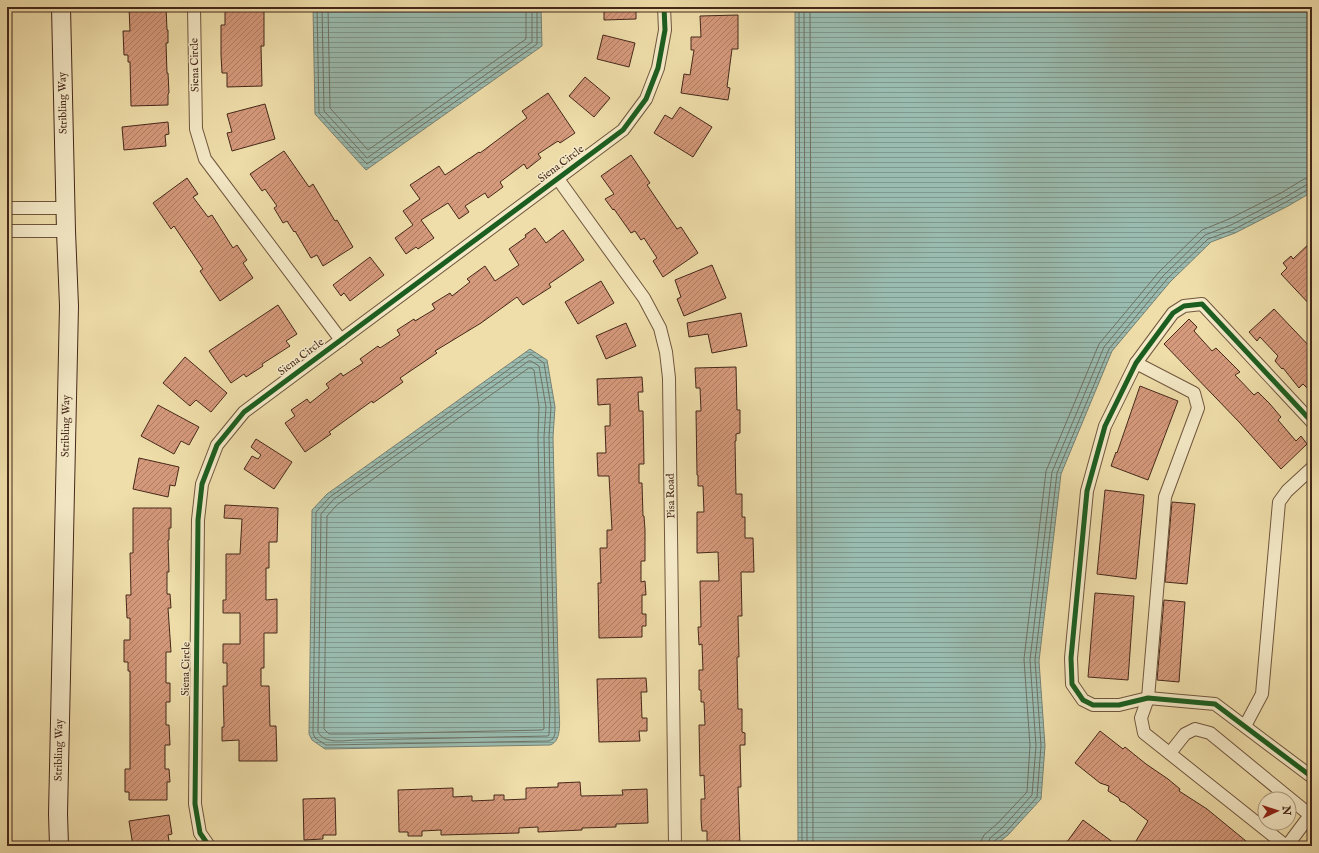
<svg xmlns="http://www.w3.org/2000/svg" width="1319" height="853" viewBox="0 0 1319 853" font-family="'IM FELL English',serif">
  <defs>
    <pattern id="water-rules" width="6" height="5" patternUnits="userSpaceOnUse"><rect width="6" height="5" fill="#9abbaf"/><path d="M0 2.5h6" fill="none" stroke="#7f988e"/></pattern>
    <pattern id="building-hatch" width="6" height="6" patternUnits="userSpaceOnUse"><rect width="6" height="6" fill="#d5997b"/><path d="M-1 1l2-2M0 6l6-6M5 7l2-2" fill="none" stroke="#af7d64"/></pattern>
  </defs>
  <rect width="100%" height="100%" fill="#efdeaa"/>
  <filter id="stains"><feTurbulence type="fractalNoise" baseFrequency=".005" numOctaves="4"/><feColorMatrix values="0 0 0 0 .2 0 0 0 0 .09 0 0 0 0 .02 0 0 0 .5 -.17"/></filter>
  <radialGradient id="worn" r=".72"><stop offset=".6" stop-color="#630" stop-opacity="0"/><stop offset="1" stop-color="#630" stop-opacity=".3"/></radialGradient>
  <g fill="url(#water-rules)" stroke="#788073">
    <polygon points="313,7 541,7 542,46 366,170 315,114"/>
    <polygon points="795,7 1312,7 1312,192 1288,206 1235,233 1211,242 1170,282 1112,351 1061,474 1039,661 1045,746 1041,799 1008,835 994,846 798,846"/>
    <path d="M530,349L547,360L555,407L553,437L559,707C559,718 563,741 550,745L325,749L312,740L309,734L312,510L327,494Z"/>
  </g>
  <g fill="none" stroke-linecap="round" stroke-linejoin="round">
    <g stroke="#707264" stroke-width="1">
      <polyline points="317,7 319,113 367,164 537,44 537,7"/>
      <polyline points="322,7 324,111 367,158 532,42 532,7"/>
      <polyline points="328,7 330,108 368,150 526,39 526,7"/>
      <polyline points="799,7 802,846"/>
      <polyline points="804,7 807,846"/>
      <polyline points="810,7 813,846"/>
      <polygon points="529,355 531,354 544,363 551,407 549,437 555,707 555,734 553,739 549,741 326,745 315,738 313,733 316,512 330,497"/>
      <path d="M529,361H531L539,366L546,407L544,437L550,707L549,735L548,736L358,740C345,740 325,745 318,732L321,514L333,500Z"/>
      <polygon points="529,368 531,368 534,370 539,407 538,437 544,729 542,730 358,734 329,734 324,729 327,516 337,505"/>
      <polyline points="981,846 981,841 984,835 998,823 1027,792 1030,746 1024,659 1046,471 1099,344 1159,272 1202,230 1229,219 1281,193 1304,179 1312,178"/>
      <polyline points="987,846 990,838 1002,828 1032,795 1036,746 1030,660 1052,472 1104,347 1163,276 1205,235 1231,225 1284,198 1306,185 1312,184"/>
      <polyline points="992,846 993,842 1006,832 1037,797 1041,746 1035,660 1057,473 1109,349 1167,279 1208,239 1233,230 1286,202 1309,189 1312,189"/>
    </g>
  </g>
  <g fill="url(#building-hatch)" stroke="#45281a">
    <polygon points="129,7 166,7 167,30 168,30 168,43 166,43 167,73 168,73 169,93 168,94 168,105 131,106 130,62 128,62 128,55 124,55 123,31 130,31"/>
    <polygon points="604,7 636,7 636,19 604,20"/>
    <polygon points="225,10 264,10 264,46 261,46 262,86 227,87 227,73 222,73 221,55 221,25 225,25"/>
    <polygon points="738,15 738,49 732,49 727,87 730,88 728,100 681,93 684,74 690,75 694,50 691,50 691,37 701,37 700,16"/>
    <polygon points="603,35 635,43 629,67 597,59"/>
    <polygon points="585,77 610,98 594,117 569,96"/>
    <polygon points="548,93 575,133 560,143 558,141 538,154 541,158 527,169 524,164 500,182 503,187 488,198 485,193 465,206 469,212 459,219 448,203 421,220 434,238 418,249 416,247 406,254 395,238 413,225 403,211 420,199 410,185 439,166 445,175 479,152 480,153 527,118 522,111"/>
    <polygon points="265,104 275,139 232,151 227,133 232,132 227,114"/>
    <polygon points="680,107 712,127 693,157 654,133 665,115 672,119"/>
    <polygon points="168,122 169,134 165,135 166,146 124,150 122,127"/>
    <polygon points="284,151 309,187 313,184 335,221 337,220 353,247 323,266 317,255 311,258 295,231 294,232 287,221 283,223 274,208 277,206 265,189 262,191 250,174"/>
    <polygon points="631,155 650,183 647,185 677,229 681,227 698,253 663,277 653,261 657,258 644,238 641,240 635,231 631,233 614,209 613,210 605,199 614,194 601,176"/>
    <polygon points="187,178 198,194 193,197 208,217 212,215 233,248 237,245 247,260 243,263 253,278 220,301 200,271 203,269 174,226 171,229 153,203"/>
    <polygon points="535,228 546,243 563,230 584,260 549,284 551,287 523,305 517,297 481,323 435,351 437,353 400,378 403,382 373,403 372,401 329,432 331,434 305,452 285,423 295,416 291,410 307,399 310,403 329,388 326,384 341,373 343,376 363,363 360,359 378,346 380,348 400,335 397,330 414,319 415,321 435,309 432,304 450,293 452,296 470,282 467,279 485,266 495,281 519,265 509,249 526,237 525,235"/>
    <polygon points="1312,241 1312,307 1281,274 1287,268 1283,263 1291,256 1293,259"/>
    <polygon points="370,257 384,275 350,301 344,293 341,296 333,285"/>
    <polygon points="712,265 726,298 684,316 677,299 681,297 675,280"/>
    <polygon points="601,281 614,303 578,324 565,302"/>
    <polygon points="278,305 297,334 286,341 290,346 262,364 263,366 246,377 244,374 231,383 209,351"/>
    <polygon points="1274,309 1312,349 1312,393 1303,384 1299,388 1283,368 1282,369 1275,361 1278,356 1260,337 1257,341 1249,332"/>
    <polygon points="741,313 747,346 712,353 708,334 689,337 687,323"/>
    <polygon points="1189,319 1197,327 1194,331 1212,351 1216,348 1240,372 1235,375 1254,395 1258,392 1270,404 1281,417 1278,420 1296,441 1301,436 1307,444 1281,469 1240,423 1164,344"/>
    <polygon points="626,323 636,346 606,359 596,336"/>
    <polygon points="185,357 227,393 211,412 196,400 190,406 163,383"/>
    <polygon points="736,367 737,410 740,410 740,433 736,434 736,441 735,441 736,494 742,494 742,517 745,517 745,538 753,538 754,572 741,572 742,616 738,616 739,657 737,657 738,709 742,709 742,732 745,733 745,745 740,745 741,787 738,787 740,846 707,846 707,831 702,831 701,819 701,799 705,799 704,775 700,776 699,725 705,725 704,702 701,702 701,690 699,690 699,670 703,670 702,644 699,645 698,627 701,627 700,581 719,581 718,552 697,553 697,512 704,512 703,486 698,486 698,475 697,475 696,411 701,411 700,388 696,388 695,368"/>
    <polygon points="642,377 643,392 638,392 639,411 643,411 644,464 639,464 639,483 642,483 643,516 644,516 645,530 645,561 641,561 641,582 645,581 646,595 642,595 642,614 646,614 646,626 642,626 642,637 599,638 598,583 601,583 600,548 607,548 607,530 612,530 609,476 598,476 597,453 606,453 605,426 610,426 610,404 598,405 597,379"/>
    <polygon points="1140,386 1178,401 1148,480 1111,466 1116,452 1117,453"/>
    <polygon points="158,405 199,427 189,445 181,441 174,454 141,436"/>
    <polygon points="256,439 292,462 274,489 244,469 252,456 258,459 261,455 251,447"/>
    <polygon points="139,458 179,467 175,486 170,485 168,497 133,489"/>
    <polygon points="1105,490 1144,495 1136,579 1097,574"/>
    <polygon points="1172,502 1195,504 1187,584 1165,582"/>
    <polygon points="225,505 278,508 277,542 269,542 269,568 266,568 266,600 277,599 277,633 264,633 264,668 261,668 261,686 269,686 270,726 276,726 277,761 239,761 239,740 222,741 222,727 224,727 223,686 227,686 227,663 223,663 223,644 240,644 240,613 223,613 223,600 226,600 226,554 240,554 242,519 224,518"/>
    <polygon points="133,508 171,508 171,528 169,528 169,540 168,540 169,572 167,572 167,594 170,594 171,608 168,608 171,652 166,652 166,683 170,683 170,702 166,702 166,725 169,725 170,745 165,745 165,769 169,769 170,782 167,782 167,800 129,800 129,792 125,792 125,769 130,769 130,671 128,671 128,662 124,662 124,640 130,640 130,618 127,618 126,595 131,595 130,553 133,553"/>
    <polygon points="1095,593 1134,596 1128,680 1088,677"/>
    <polygon points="1164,600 1185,602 1179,682 1157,680"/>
    <polygon points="646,678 647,692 641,692 642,718 647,718 647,731 639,731 640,741 599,742 597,679"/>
    <polygon points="1100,731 1123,749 1125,747 1146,764 1168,779 1180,789 1179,791 1207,809 1252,846 1133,846 1148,821 1125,803 1120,801 1119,798 1108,791 1109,786 1100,783 1075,763"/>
    <polygon points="580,782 581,796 623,795 622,790 647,789 648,823 616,824 616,827 582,828 582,830 538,832 538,827 519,828 519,833 441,835 441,830 422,831 422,836 408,836 408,832 399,832 398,790 453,788 453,797 472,796 472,801 494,800 494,795 504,795 504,800 526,799 526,788 558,787 558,783"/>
    <polygon points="335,798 336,835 323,835 323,839 304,840 303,799"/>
    <polygon points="169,815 172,834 168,835 170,846 133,846 129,821"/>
    <polygon points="1083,820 1118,846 1064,846"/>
  </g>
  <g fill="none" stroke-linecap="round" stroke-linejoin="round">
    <g stroke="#70563e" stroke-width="14">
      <g id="street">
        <polyline points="194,7 196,129 205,159 341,340"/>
        <polyline points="558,179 644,298 660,328 666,352 669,378 675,846"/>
        <polyline points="7,208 66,208"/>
        <polyline points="7,231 66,231"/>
        <polyline points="1136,363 1194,393 1198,408 1165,497 1148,698 1141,718 1144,733 1286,846"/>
        <polyline points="1312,422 1202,304 1184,306 1173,313 1136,363 1105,426 1087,491 1071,658 1072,684 1083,700 1093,705 1119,705 1148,698 1215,704 1312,777"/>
        <polyline points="1245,726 1262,694 1279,502 1287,491 1312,468"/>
        <polyline points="1170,753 1185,734 1195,729 1210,733 1310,815 1287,846"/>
        <polyline points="209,846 200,833 195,804 198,520 202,484 217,445 244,412 623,130 646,99 658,68 665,30 664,7"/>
      </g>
    </g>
    <g stroke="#45281a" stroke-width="20">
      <polyline id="secondary" points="59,846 58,814 69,306 66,231 61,7"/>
    </g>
    <use href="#street" stroke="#f5eac8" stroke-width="12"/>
    <use href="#secondary" stroke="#f5eac8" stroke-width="18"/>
    <g stroke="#f5eac8" stroke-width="8">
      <g id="cycleway">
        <polyline points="1312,422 1202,304 1184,306 1173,313 1136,363 1105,426 1087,491 1071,658 1072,684 1083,700 1093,705 1119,705 1148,698 1215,704 1312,777"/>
        <polyline points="209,846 200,833 195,804 198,520 202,484 217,445 244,412 623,130 646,99 658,68 665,30 664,7"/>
      </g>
    </g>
    <use href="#cycleway" stroke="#1b5e20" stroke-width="5"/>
  </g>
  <g text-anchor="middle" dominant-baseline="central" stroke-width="3" stroke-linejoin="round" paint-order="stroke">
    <g font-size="11" fill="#45281a" stroke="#f5eac8">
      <text transform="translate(195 65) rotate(-91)">Siena Circle</text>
      <text transform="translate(63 103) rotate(-91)">Stribling Way</text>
      <text transform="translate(561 164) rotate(-37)">Siena Circle</text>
      <text transform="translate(301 357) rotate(-37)">Siena Circle</text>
      <text transform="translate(66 426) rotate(-89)">Stribling Way</text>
      <text transform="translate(671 496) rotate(-91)">Pisa Road</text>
      <text transform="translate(186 669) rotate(-89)">Siena Circle</text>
      <text transform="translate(59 750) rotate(-89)">Stribling Way</text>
    </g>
  </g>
  <rect width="1319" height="853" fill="none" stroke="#efdeaa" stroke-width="24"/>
  <rect x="8" y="8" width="1303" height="837" fill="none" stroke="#45281a" stroke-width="2"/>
  <rect x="12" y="12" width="1295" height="829" fill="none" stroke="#45281a"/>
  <g transform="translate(1277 811) rotate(87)"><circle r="19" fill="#f5eac8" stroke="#af9c82"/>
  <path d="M0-3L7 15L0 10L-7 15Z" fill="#8f2418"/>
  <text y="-6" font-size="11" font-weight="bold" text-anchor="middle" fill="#45281a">N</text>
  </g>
  <rect width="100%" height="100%" filter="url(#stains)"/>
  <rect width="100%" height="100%" fill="url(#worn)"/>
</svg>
